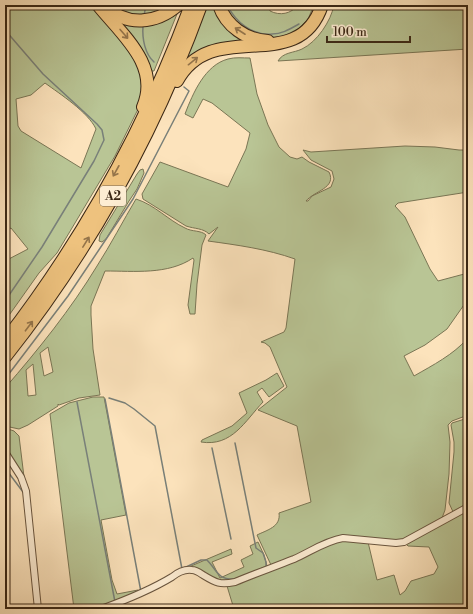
<svg xmlns="http://www.w3.org/2000/svg" width="473" height="614" viewBox="0 0 473 614" font-family="'Libre Bodoni',serif">
  <rect width="100%" height="100%" fill="#fce3bc"/>
  <filter id="stains"><feTurbulence type="fractalNoise" baseFrequency=".005" numOctaves="4"/><feColorMatrix values="0 0 0 0 .2 0 0 0 0 .09 0 0 0 0 .02 0 0 0 .5 -.17"/></filter>
  <radialGradient id="worn" r=".72"><stop offset=".6" stop-color="#630" stop-opacity="0"/><stop offset="1" stop-color="#630" stop-opacity=".3"/></radialGradient>
  <g fill="#b9c595" stroke="#7a7655" fill-rule="evenodd">
    <path d="M5,5H95L110,23L143,71L142,101L115,156L72,228L57,253L39,273L5,321V261L28,249L11,228L5,231ZM45,83C60,94 88,112 96,129L81,168L21,131L18,126L16,99L31,95Z"/>
    <path d="M111,5H168C164,9 160,11 154,13C137,19 127,13 111,5Z"/>
    <polygon points="207,5 216,5 255,42 184,64"/>
    <path d="M222,5H269L270,11C280,16 291,14 298,5H314L308,19L298,29L284,36L270,38L241,29Z"/>
    <path d="M334,5H468V49L278,61C283,52 294,53 302,49C317,42 331,21 334,5Z"/>
    <polygon points="175,12 177,14 154,71 150,71 115,16"/>
    <path d="M250,58L257,94L268,125L279,147L290,157L297,159L302,157L309,162L329,172C337,188 314,191 306,201H308L312,196L331,187L334,179L332,171L311,160L303,150L311,152L405,146L435,147L459,150H468V192L398,203L395,206L405,217L430,269L438,281L468,273V301L466,302L447,329L425,345L404,356L414,376C433,365 453,355 468,338V415L452,421L448,425L450,442L449,474L445,510L442,518L399,542L350,537L271,565L257,535C267,530 281,527 279,513L311,502L297,426L258,410L287,387L270,347L265,343L261,342L284,332L286,328L295,259C267,249 237,245 208,241L218,227L209,234C203,228 195,229 186,226L143,199L142,194L160,162L228,187L246,149L250,133L212,103L203,99L193,118L185,114C193,93 205,65 228,59C235,57 243,58 250,58Z"/>
    <polygon points="143,169 144,173 137,189 129,201 106,239 102,242 99,241 100,235 137,174 140,170"/>
    <path d="M136,199C155,205 168,220 185,228C192,232 201,230 206,235L202,245L197,284L195,314H190L188,305L194,260L193,258C168,275 134,271 105,271L91,306V315L93,349L100,395L79,398L59,405L58,404V406L28,425L19,429L5,426V388C38,350 71,309 97,266C111,244 123,221 136,199ZM48,347L53,372L44,376L40,353ZM33,364L36,395L28,396L26,370Z"/>
    <path d="M277,373L284,386L269,397L262,388L257,392L263,402C245,421 232,447 201,442L202,440L232,426L247,413L239,393L266,380Z"/>
    <polygon points="93,397 104,397 126,515 101,520 112,580 117,594 138,590 140,592 96,609 74,609 50,414 69,403"/>
    <polygon points="468,418 468,506 454,514 449,503 454,452 454,442 451,425 452,423"/>
    <polygon points="5,428 14,431 19,436 24,477 5,449"/>
    <polygon points="468,509 468,609 234,609 227,586 339,540 368,542 377,580 394,575 400,595 405,591 411,581 434,574 438,567 429,547 408,546 405,543"/>
    <polygon points="258,542 264,555 267,566 226,582 184,569 231,549 232,554 212,562 220,578 244,567 241,560 253,554 250,546"/>
  </g>
  <g fill="none" stroke-linecap="round" stroke-linejoin="round">
    <g stroke="#798079" stroke-width="1.5">
      <path d="M227,5C236,22 252,36 272,34C282,34 290,29 299,24"/>
      <polyline points="144,16 145,10 148,5"/>
      <path d="M143,26C142,39 145,54 154,62"/>
      <polyline points="5,30 43,74 97,124 102,130 104,140 94,161 42,247 5,301"/>
      <polyline points="5,379 68,296 133,199 189,91 184,87"/>
      <polyline points="109,398 125,403 134,409 155,426 182,569"/>
      <polyline points="105,399 141,592"/>
      <polyline points="77,402 115,602"/>
      <polyline points="235,443 256,548 263,553 266,562 266,567 265,567"/>
      <polyline points="212,448 231,539"/>
      <polyline points="5,468 23,492"/>
      <path d="M184,568L201,560H207C218,571 217,580 235,579"/>
    </g>
    <g stroke="#6a563f" stroke-width="8">
      <g id="minor">
        <polyline points="5,452 21,477 26,491 38,609"/>
        <path d="M101,609C126,600 149,591 172,577C177,573 185,569 192,570C196,570 200,573 203,575C216,583 220,585 235,582C254,574 274,567 294,559C310,552 325,541 343,538L396,543L404,542L468,507"/>
      </g>
    </g>
    <g stroke="#3a2715" stroke-width="14">
      <g id="motorway">
        <path d="M98,5C121,34 161,65 143,107"/>
        <path d="M219,5C226,26 246,40 268,41"/>
        <path d="M105,6C127,27 156,24 178,5"/>
        <path d="M177,81C213,15 298,78 322,5"/>
        <path d="M5,341C84,239 146,126 191,5"/>
        <path d="M5,357C89,251 155,132 201,5"/>
      </g>
    </g>
    <use href="#minor" stroke="#fdedd3" stroke-width="6"/>
    <use href="#motorway" stroke="#eec27e" stroke-width="12"/>
  </g>
  <defs><path id="oneway-shaft" d="M-6 0H5M1.5-3L5.5 0L1.5 3" fill="none" stroke-width="1.6" stroke-linecap="round" stroke-linejoin="round"/></defs>
  <g stroke="#94744a">
    <use href="#oneway-shaft" transform="translate(240 31) rotate(-147)"/>
    <use href="#oneway-shaft" transform="translate(124 34) rotate(49)"/>
    <use href="#oneway-shaft" transform="translate(193 61) rotate(-39)"/>
    <use href="#oneway-shaft" transform="translate(116 171) rotate(119)"/>
    <use href="#oneway-shaft" transform="translate(86 242) rotate(-58)"/>
    <use href="#oneway-shaft" transform="translate(29 326) rotate(-53)"/>
  </g>
  <g text-anchor="middle" dominant-baseline="central" stroke-width="4" stroke-linejoin="round" paint-order="stroke">
    <rect fill="#fdedd3" stroke="#74624e" stroke-width="1" x="100" y="186" width="26" height="20" rx="3"/>
    <g font-size="12" font-weight="bold" fill="#3a2715">
      <text x="113" y="196">A2</text>
    </g>
  </g>
  <rect width="473" height="614" fill="none" stroke="#fce3bc" stroke-width="20"/>
  <rect x="6" y="6" width="461" height="602" fill="none" stroke="#3a2715" stroke-width="2"/>
  <rect x="10" y="10" width="453" height="594" fill="none" stroke="#3a2715"/>
  <path d="M327 36v6h83v-6" fill="none" stroke="#3a2715" stroke-width="2"/>
  <text x="333" y="36" font-size="12" fill="#3a2715" stroke="#fdedd3" stroke-width="3" paint-order="stroke">100 m</text>
  <rect width="100%" height="100%" filter="url(#stains)"/>
  <rect width="100%" height="100%" fill="url(#worn)"/>
</svg>
